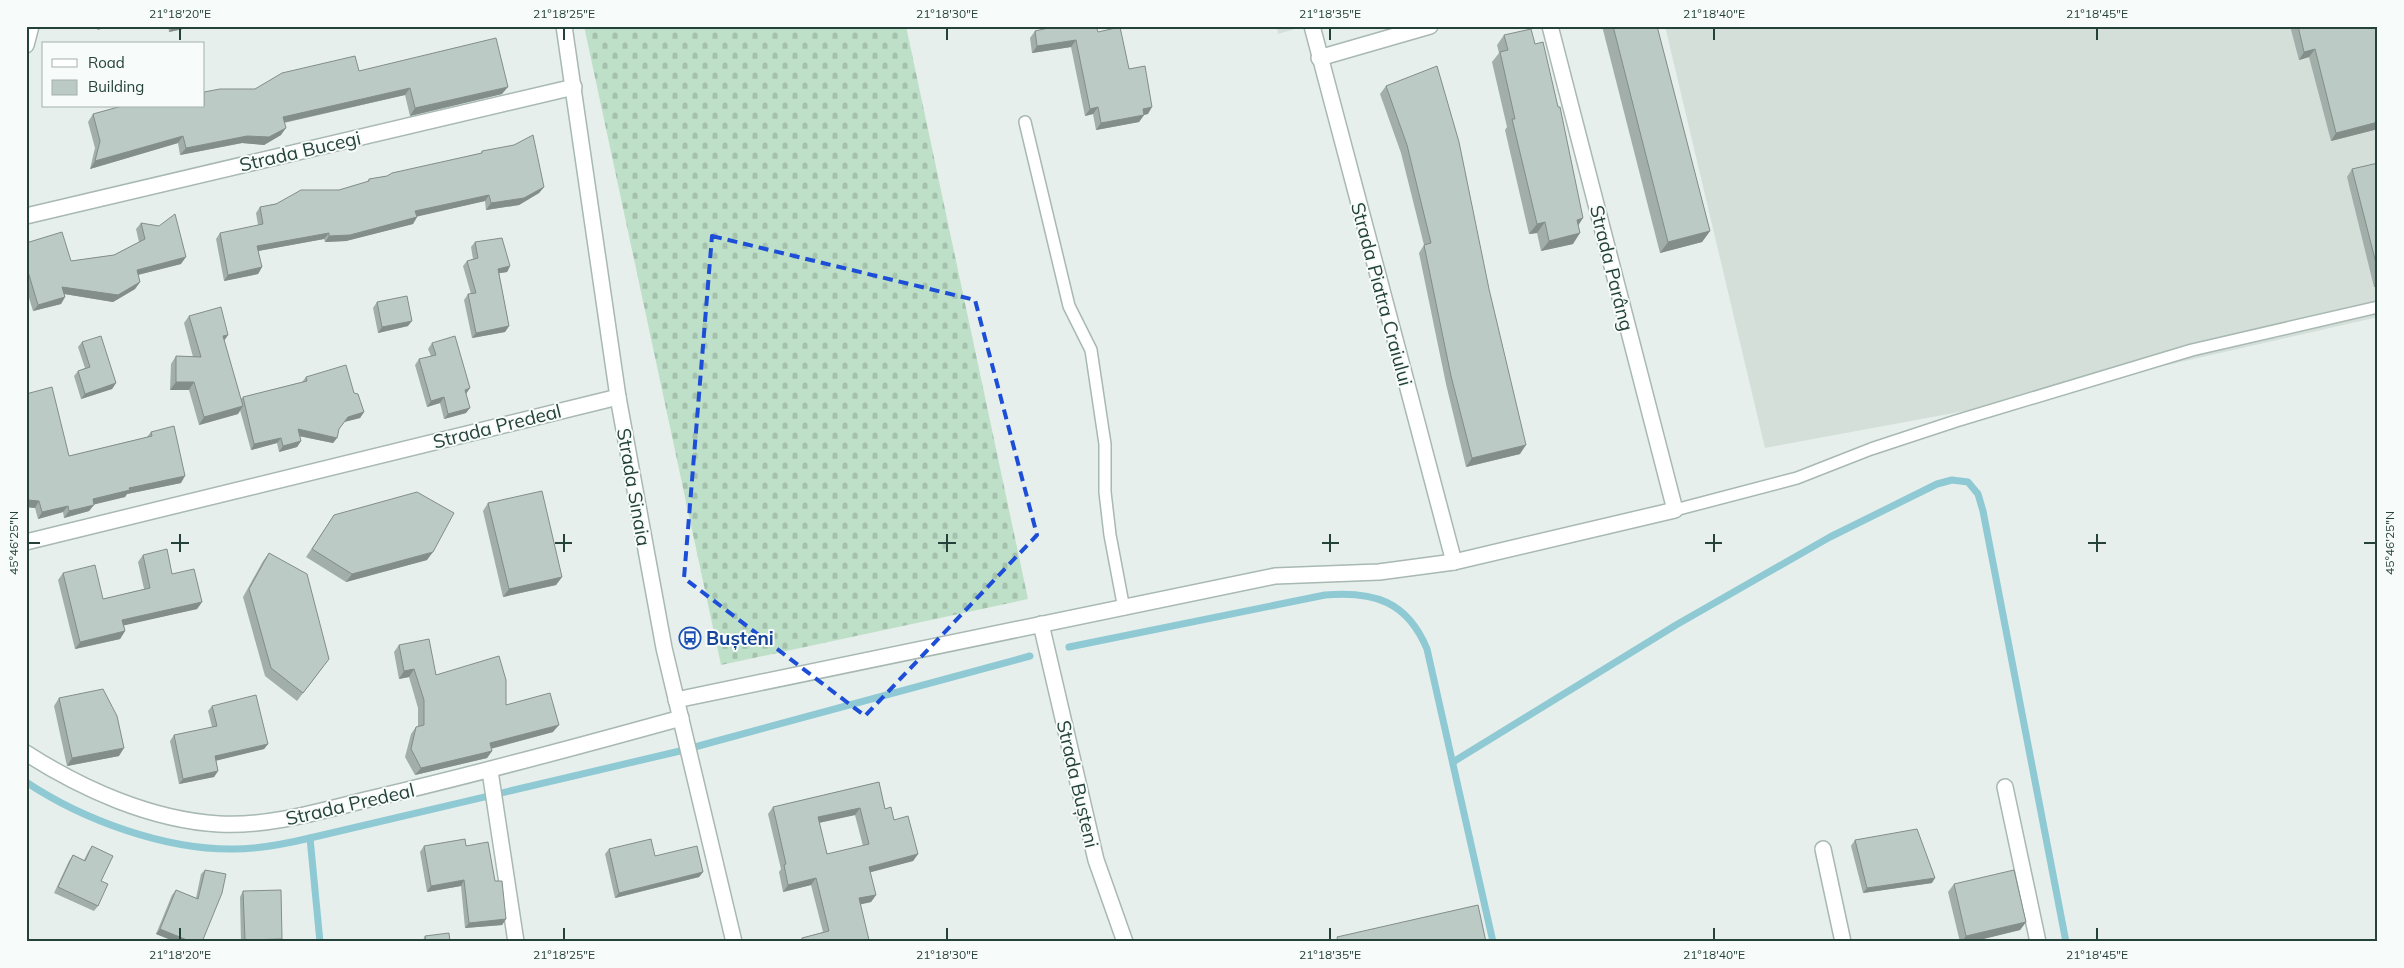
<svg xmlns="http://www.w3.org/2000/svg" width="2404" height="968" viewBox="0 0 2404 968" font-family="Mulish,sans-serif">
  <defs>
    <pattern id="cemetery-stones" width="16" height="16" patternUnits="userSpaceOnUse" patternTransform="scale(1.25)"><rect width="16" height="16" fill="#bfe0c8"/><path d="M2 7V4a2 2 0 0 1 4 0v3zM10 15v-3a2 2 0 0 1 4 0v3z" fill="#a4c1ad"/></pattern>
  </defs>
  <rect width="100%" height="100%" fill="#e6efeb"/>
  <g fill="#d4dfda">
    <polygon points="1277,26 1305,26 1278,34"/>
    <polygon points="1665,26 2378,26 2378,317 1970,410 1765,448"/>
  </g>
  <polygon fill="url(#cemetery-stones)" points="584,26 906,26 1028,599 721,665"/>
  <g fill="none" stroke-linecap="round" stroke-linejoin="round">
    <g stroke="#8ec9d4" stroke-width="7">
      <path d="M1069,647L1325,595C1374,591 1407,601 1427,649L1493,942"/>
      <polyline points="1453,762 1676,625 1830,537 1937,484 1952,480 1968,482 1978,494 1983,511 2066,942"/>
      <path d="M26,782C83,820 165,850 234,849C260,849 285,844 310,838L320,942"/>
      <polyline points="310,838 680,751 1030,656"/>
    </g>
    <g stroke="#a8b8b2" stroke-width="14">
      <g id="service">
        <polyline points="1025,122 1069,306 1091,350 1105,444 1105,492 1110,535 1124,609"/>
        <polyline points="1675,510 1797,478 1871,449 1956,421 2192,350 2378,307"/>
      </g>
    </g>
    <g stroke="#a8b8b2" stroke-width="18">
      <g id="minor">
        <polyline points="564,26 618,397 664,648 734,942"/>
        <polyline points="1312,26 1454,562"/>
        <polyline points="26,45 31,26"/>
        <polyline points="1319,58 1430,26"/>
        <polyline points="26,216 574,87"/>
        <polyline points="26,542 618,397"/>
        <polyline points="1041,624 1096,860 1125,942"/>
        <polyline points="676,700 1275,576 1379,572 1454,562 1675,510 1550,26"/>
        <path d="M26,753C82,789 151,820 219,824C273,827 326,809 378,797C480,773 580,746 681,718"/>
        <polyline points="490,771 516,942"/>
        <polyline points="2005,787 2038,942"/>
        <polyline points="1823,849 1843,942"/>
      </g>
    </g>
    <use href="#service" stroke="#fff" stroke-width="11"/>
    <use href="#minor" stroke="#fff" stroke-width="15"/>
  </g>
  <g fill="#a1aea9" fill-rule="evenodd">
    <polygon points="168,26 197,26 169,32"/>
    <polygon points="1602,26 1657,26 1710,231 1702,242 1660,253"/>
    <polygon points="2290,26 2378,26 2378,129 2331,141 2309,57 2299,60"/>
    <polygon points="1035,31 1098,32 1129,69 1148,114 1144,115 1139,122 1096,130 1093,114 1085,116 1071,47 1032,53 1030,38"/>
    <polygon points="1504,35 1578,225 1573,244 1541,251 1537,233 1529,234 1505,130 1507,127 1492,62 1499,53 1497,45"/>
    <polygon points="359,71 502,94 410,116 405,95 284,123 281,135 264,145 242,143 180,155 178,143 90,169 95,148 88,122 93,114 119,107 118,106 204,106 255,89"/>
    <polygon points="1386,86 1520,454 1466,467 1446,384 1419,253 1424,245 1401,153 1380,94"/>
    <polygon points="482,151 544,187 539,193 519,205 486,210 485,201 417,216 417,217 413,224 346,241 325,242 324,239 258,251 262,267 258,274 224,281 216,239 220,233 258,225 256,213 260,207 339,190 367,182 369,179 387,176 481,153"/>
    <polygon points="2378,163 2378,286 2374,287 2347,177 2352,169"/>
    <polygon points="141,223 181,264 138,275 140,282 135,289 113,302 65,294 65,297 61,304 33,311 26,288 26,243 71,261 114,255 139,242 136,229"/>
    <polygon points="475,242 510,266 507,272 499,273 509,326 505,332 472,338 464,300 468,294 471,294 463,266 467,261 473,259 471,247"/>
    <polygon points="377,302 408,326 378,333 373,308"/>
    <polygon points="189,316 228,335 224,341 241,399 243,397 302,382 306,377 354,393 364,412 360,418 344,422 339,429 337,438 333,443 299,436 301,441 297,447 279,452 277,443 251,450 240,410 238,414 199,425 189,390 170,390 171,364 176,356 193,357 184,323"/>
    <polygon points="82,342 116,383 112,389 81,399 74,376 78,371 85,368 78,347"/>
    <polygon points="432,343 466,394 466,413 444,419 440,403 427,407 415,365 419,359 431,356 428,349"/>
    <polygon points="26,394 69,456 147,437 151,432 181,483 127,494 125,497 94,504 89,511 64,518 63,512 38,519 35,508 26,507"/>
    <polygon points="488,503 562,577 556,585 503,597 483,511"/>
    <polygon points="334,515 427,560 346,582 306,557"/>
    <polygon points="269,553 323,667 297,701 265,676 243,597 263,561"/>
    <polygon points="143,555 172,574 202,602 197,609 124,625 125,631 120,639 75,649 58,580 63,573 103,599 144,589 138,562"/>
    <polygon points="399,645 436,675 506,705 553,732 491,749 492,751 487,758 415,775 405,757 411,734 416,727 418,726 418,708 409,677 399,679 394,652"/>
    <polygon points="59,698 119,756 67,766 54,706"/>
    <polygon points="212,706 268,744 264,749 216,760 218,771 214,777 179,784 170,741 174,735 212,727 208,711"/>
    <path d="M879,782L885,809L894,820L918,854L913,861L870,872L876,895L871,902L860,904L868,942H799L802,938L823,932L811,885L783,892L779,872L781,869L768,814L773,807ZM855,815L863,846L827,854L819,823Z"/>
    <polygon points="1855,840 1932,883 1863,893 1851,846"/>
    <polygon points="92,846 101,881 98,906 94,911 54,893 69,861 73,855 84,860 88,852"/>
    <polygon points="424,846 466,846 495,881 506,919 502,925 465,928 461,886 427,892 420,852"/>
    <polygon points="609,849 655,856 703,872 699,877 615,898 605,854"/>
    <polygon points="205,870 202,942 176,942 156,934 172,895 176,890 196,898 201,874"/>
    <polygon points="1954,884 2026,922 2020,930 1971,942 1960,942 1948,892"/>
    <polygon points="243,891 280,942 241,942 240,897"/>
    <polygon points="425,936 450,942 422,942"/>
  </g>
  <g fill="#838d89">
    <polygon points="99,26 113,26 97,30"/>
    <polygon points="173,26 197,26 169,32"/>
    <polygon points="1076,40 1071,47 1032,53 1037,46"/>
    <polygon points="2315,49 2309,57 2299,60 2304,52"/>
    <polygon points="508,87 502,94 410,116 415,108"/>
    <polygon points="410,88 405,95 277,124 283,117"/>
    <polygon points="1098,107 1093,114 1085,116 1090,109"/>
    <polygon points="1152,107 1148,114 1138,116 1143,109"/>
    <polygon points="1144,115 1139,122 1096,130 1101,123"/>
    <polygon points="2378,122 2378,129 2331,141 2336,133"/>
    <polygon points="286,128 281,135 264,145 242,143 180,155 186,148"/>
    <polygon points="183,136 178,143 90,169 95,161"/>
    <polygon points="544,187 539,193 519,205 486,210 491,203"/>
    <polygon points="489,195 485,201 411,218 415,211"/>
    <polygon points="417,217 413,224 346,241 325,242 329,236"/>
    <polygon points="1583,218 1576,229 1577,220"/>
    <polygon points="1545,222 1537,233 1529,234 1537,224"/>
    <polygon points="1710,231 1702,242 1660,253 1668,242"/>
    <polygon points="329,233 324,239 253,252 257,246"/>
    <polygon points="1580,233 1573,244 1541,251 1549,241"/>
    <polygon points="186,257 181,264 133,276 137,270"/>
    <polygon points="510,266 507,272 494,274 498,269"/>
    <polygon points="262,267 258,274 224,281 228,275"/>
    <polygon points="2378,281 2378,286 2374,287"/>
    <polygon points="140,282 135,289 113,302 58,293 62,287"/>
    <polygon points="65,297 61,304 33,311 38,305"/>
    <polygon points="412,321 408,326 378,333 382,327"/>
    <polygon points="509,326 505,332 472,338 476,333"/>
    <polygon points="228,335 223,342 223,336"/>
    <polygon points="176,382 194,382 189,390 170,390"/>
    <polygon points="116,383 112,389 81,399 85,394"/>
    <polygon points="470,388 466,394 465,390"/>
    <polygon points="444,397 440,403 427,407 431,401"/>
    <polygon points="243,406 238,414 199,425 204,417"/>
    <polygon points="470,408 466,413 444,419 448,414"/>
    <polygon points="364,412 360,418 344,422 348,417"/>
    <polygon points="298,429 337,438 333,443 294,435"/>
    <polygon points="281,438 277,443 251,450 254,444"/>
    <polygon points="301,441 297,447 279,452 283,446"/>
    <polygon points="1526,445 1520,454 1466,467 1472,458"/>
    <polygon points="185,476 181,483 127,494 125,497 88,506 93,499 129,488"/>
    <polygon points="28,500 39,501 35,508 26,507 26,502"/>
    <polygon points="94,505 89,511 64,518 69,511"/>
    <polygon points="68,506 63,512 38,519 42,512"/>
    <polygon points="433,552 427,560 346,582 352,574"/>
    <polygon points="562,577 556,585 503,597 509,589"/>
    <polygon points="202,602 197,609 117,627 122,620"/>
    <polygon points="125,631 120,639 75,649 80,642"/>
    <polygon points="414,669 409,677 399,679 404,671"/>
    <polygon points="559,725 553,732 485,750 490,743"/>
    <polygon points="268,744 264,749 211,762 215,756"/>
    <polygon points="124,748 119,756 67,766 72,758"/>
    <polygon points="492,751 487,758 415,775 421,768"/>
    <polygon points="218,771 214,777 179,784 183,779"/>
    <polygon points="860,808 855,815 813,824 818,817"/>
    <polygon points="918,854 913,861 864,874 869,867"/>
    <polygon points="703,872 699,877 615,898 619,893"/>
    <polygon points="816,878 811,885 783,892 788,885"/>
    <polygon points="1935,878 1932,883 1863,893 1867,888"/>
    <polygon points="464,880 461,886 427,892 431,886"/>
    <polygon points="876,895 871,902 854,906 859,898"/>
    <polygon points="506,919 502,925 465,928 469,923"/>
    <polygon points="2026,922 2020,930 1971,942 1962,942 1966,936"/>
    <polygon points="160,929 192,942 176,942 156,934"/>
    <polygon points="282,939 280,942 244,942 245,940"/>
  </g>
  <g fill="#bbcac4" stroke="#838d89" fill-rule="evenodd">
    <polygon points="1057,26 1096,26 1098,32 1120,27 1129,69 1145,66 1152,107 1143,109 1144,115 1101,123 1098,107 1090,109 1076,40 1037,46 1035,31"/>
    <polygon points="1613,26 1657,26 1710,231 1668,242"/>
    <polygon points="2298,26 2378,26 2378,122 2336,133 2315,49 2304,52"/>
    <polygon points="1531,29 1535,44 1543,42 1558,107 1560,107 1583,218 1577,220 1580,233 1549,241 1545,222 1537,224 1512,119 1515,119 1500,52 1508,50 1504,35"/>
    <polygon points="496,38 508,87 415,108 410,88 283,117 286,128 269,137 247,136 186,148 183,136 95,161 100,141 93,114 122,106 204,106 204,92 220,89 255,89 282,73 355,56 359,71"/>
    <polygon points="1437,66 1459,142 1489,289 1526,445 1472,458 1451,376 1424,245 1431,243 1407,145 1386,86"/>
    <polygon points="533,135 544,187 524,198 491,203 489,195 415,211 417,217 350,235 329,236 329,233 257,246 262,267 228,275 220,233 263,224 260,207 276,204 301,190 339,190 369,181 369,179 387,176 392,173 482,153 482,151 514,145"/>
    <polygon points="2378,163 2378,271 2352,169"/>
    <polygon points="175,214 186,257 137,270 140,282 118,295 62,287 65,297 38,305 26,265 26,243 62,232 71,261 114,255 145,239 141,223 159,226"/>
    <polygon points="502,238 510,266 498,269 509,326 476,333 468,294 476,293 467,261 478,258 475,242"/>
    <polygon points="407,296 412,321 382,327 377,302"/>
    <polygon points="221,307 228,335 223,336 243,406 204,417 194,382 176,382 176,356 201,357 189,316"/>
    <polygon points="101,336 116,383 85,394 78,371 90,367 82,342"/>
    <polygon points="455,336 470,388 465,390 470,408 448,414 444,397 431,401 419,359 436,355 432,343"/>
    <polygon points="346,365 354,393 358,394 364,412 348,417 339,429 337,438 298,429 301,441 283,446 281,438 254,444 243,397 307,381 306,377"/>
    <polygon points="52,387 69,456 152,436 151,432 174,426 185,476 129,488 130,490 93,499 94,505 69,511 68,506 42,512 39,501 28,500 26,495 26,394"/>
    <polygon points="542,491 562,577 509,589 488,503"/>
    <polygon points="417,492 454,513 433,552 352,574 312,549 334,515"/>
    <polygon points="167,549 172,574 194,569 202,602 122,620 125,631 80,642 63,573 95,565 103,599 150,588 143,555"/>
    <polygon points="269,553 307,574 329,659 303,693 271,668 249,589"/>
    <polygon points="429,639 436,675 499,656 506,680 506,705 550,693 559,725 490,743 492,751 421,768 411,749 416,727 424,725 424,700 414,669 404,671 399,645"/>
    <polygon points="103,689 117,716 124,748 72,758 59,698"/>
    <polygon points="256,695 268,744 215,756 218,771 183,779 174,735 217,726 212,706"/>
    <path d="M879,782L885,809L891,807L894,820L908,816L918,854L869,867L876,895L859,898L869,940L863,942H803L802,938L829,931L816,878L788,885L784,865L786,864L773,807ZM860,808L869,844L827,854L818,817Z"/>
    <polygon points="1917,829 1935,878 1867,888 1855,840"/>
    <polygon points="465,839 466,846 488,842 495,881 502,881 506,919 469,923 464,880 431,886 424,846"/>
    <polygon points="651,839 655,856 697,846 703,872 619,893 609,849"/>
    <polygon points="92,846 113,856 101,881 108,884 98,906 58,887 73,855 85,861"/>
    <polygon points="205,870 226,874 222,893 202,942 192,942 160,929 176,890 198,899"/>
    <polygon points="2014,870 2026,922 1966,936 1954,884"/>
    <polygon points="281,890 282,939 245,940 243,891"/>
    <polygon points="1478,905 1486,942 1338,942 1337,937"/>
    <polygon points="449,933 450,942 426,942 425,936"/>
  </g>
  <path fill="none" stroke="#1d4ed8" stroke-width="4" stroke-dasharray="10 6" stroke-linejoin="round" d="M712,236L975,300L1037,535L865,716L684,578Z"/>
  <path fill="none" stroke="#24423a" stroke-width="2" d="M180,28V40M564,28V40M947,28V40M1330,28V40M1714,28V40M2097,28V40M180,534V552M564,534V552M947,534V552M1330,534V552M1714,534V552M2097,534V552M28,543H40M171,543H189M555,543H572M938,543H956M1322,543H1339M1705,543H1722M2088,543H2106M2364,543H2376M180,928V940M564,928V940M947,928V940M1330,928V940M1714,928V940M2097,928V940"/>
  <defs>
    <g id="bus-ring" transform="scale(1.125)"><circle r="9.5" fill="#f7fbf9" stroke="#1a4fb4" stroke-width="1.5"/><path d="M-5-6H5V4H4V6H2V4H-2V6H-4V4H-5ZM-3.5-4V0h7V-4ZM-3.5 1.2v1.5H-2V1.2ZM2 1.2v1.5H3.5V1.2Z" fill="#1a4fb4"/></g>
  </defs>
  <g fill-rule="evenodd">
    <use href="#bus-ring" x="690" y="638"/>
  </g>
  <g text-anchor="middle" dominant-baseline="central" stroke-width="4" stroke-linejoin="round" paint-order="stroke">
    <g font-size="19" fill="#24423a" stroke="#f7fbf9">
      <text transform="translate(300 151) rotate(-13)">Strada Bucegi</text>
      <text transform="translate(1612 268) rotate(76)">Strada Parâng</text>
      <text transform="translate(1382 294) rotate(75)">Strada Piatra Craiului</text>
      <text transform="translate(497 426) rotate(-14)">Strada Predeal</text>
      <text transform="translate(634 487) rotate(80)">Strada Sinaia</text>
      <text transform="translate(1078 784) rotate(77)">Strada Bușteni</text>
      <text transform="translate(350 804) rotate(-13)">Strada Predeal</text>
    </g>
    <g font-size="19" font-weight="bold" fill="#164399" stroke="#f7fbf9" text-anchor="start">
      <text x="706" y="638">Bușteni</text>
    </g>
  </g>
  <rect width="2404" height="968" fill="none" stroke="#f7fbf9" stroke-width="55"/>
  <rect x="42" y="42" width="162" height="65" fill="#f7fbf9" stroke="#a3b1ad"/>
  <rect x="52" y="59" width="25" height="8" fill="#ffffff" stroke="#a3b1ad"/>
  <text x="88" y="68" font-size="15" fill="#24423a">Road</text>
  <rect x="52" y="80" width="25" height="15" fill="#bbcac4" stroke="#a3b1ad"/>
  <text x="88" y="92" font-size="15" fill="#24423a">Building</text>
  <rect x="28" y="28" width="2348" height="912" fill="none" stroke="#24423a" stroke-width="2"/>
  <g font-size="12" text-anchor="middle" fill="#24423a">
    <text x="180" y="18">21°18'20"E</text>
    <text x="564" y="18">21°18'25"E</text>
    <text x="947" y="18">21°18'30"E</text>
    <text x="1330" y="18">21°18'35"E</text>
    <text x="1714" y="18">21°18'40"E</text>
    <text x="2097" y="18">21°18'45"E</text>
    <text transform="translate(14 543) rotate(-90)" y="4">45°46'25"N</text>
    <text transform="translate(2390 543) rotate(-90)" y="4">45°46'25"N</text>
    <text x="180" y="959">21°18'20"E</text>
    <text x="564" y="959">21°18'25"E</text>
    <text x="947" y="959">21°18'30"E</text>
    <text x="1330" y="959">21°18'35"E</text>
    <text x="1714" y="959">21°18'40"E</text>
    <text x="2097" y="959">21°18'45"E</text>
  </g>
</svg>
